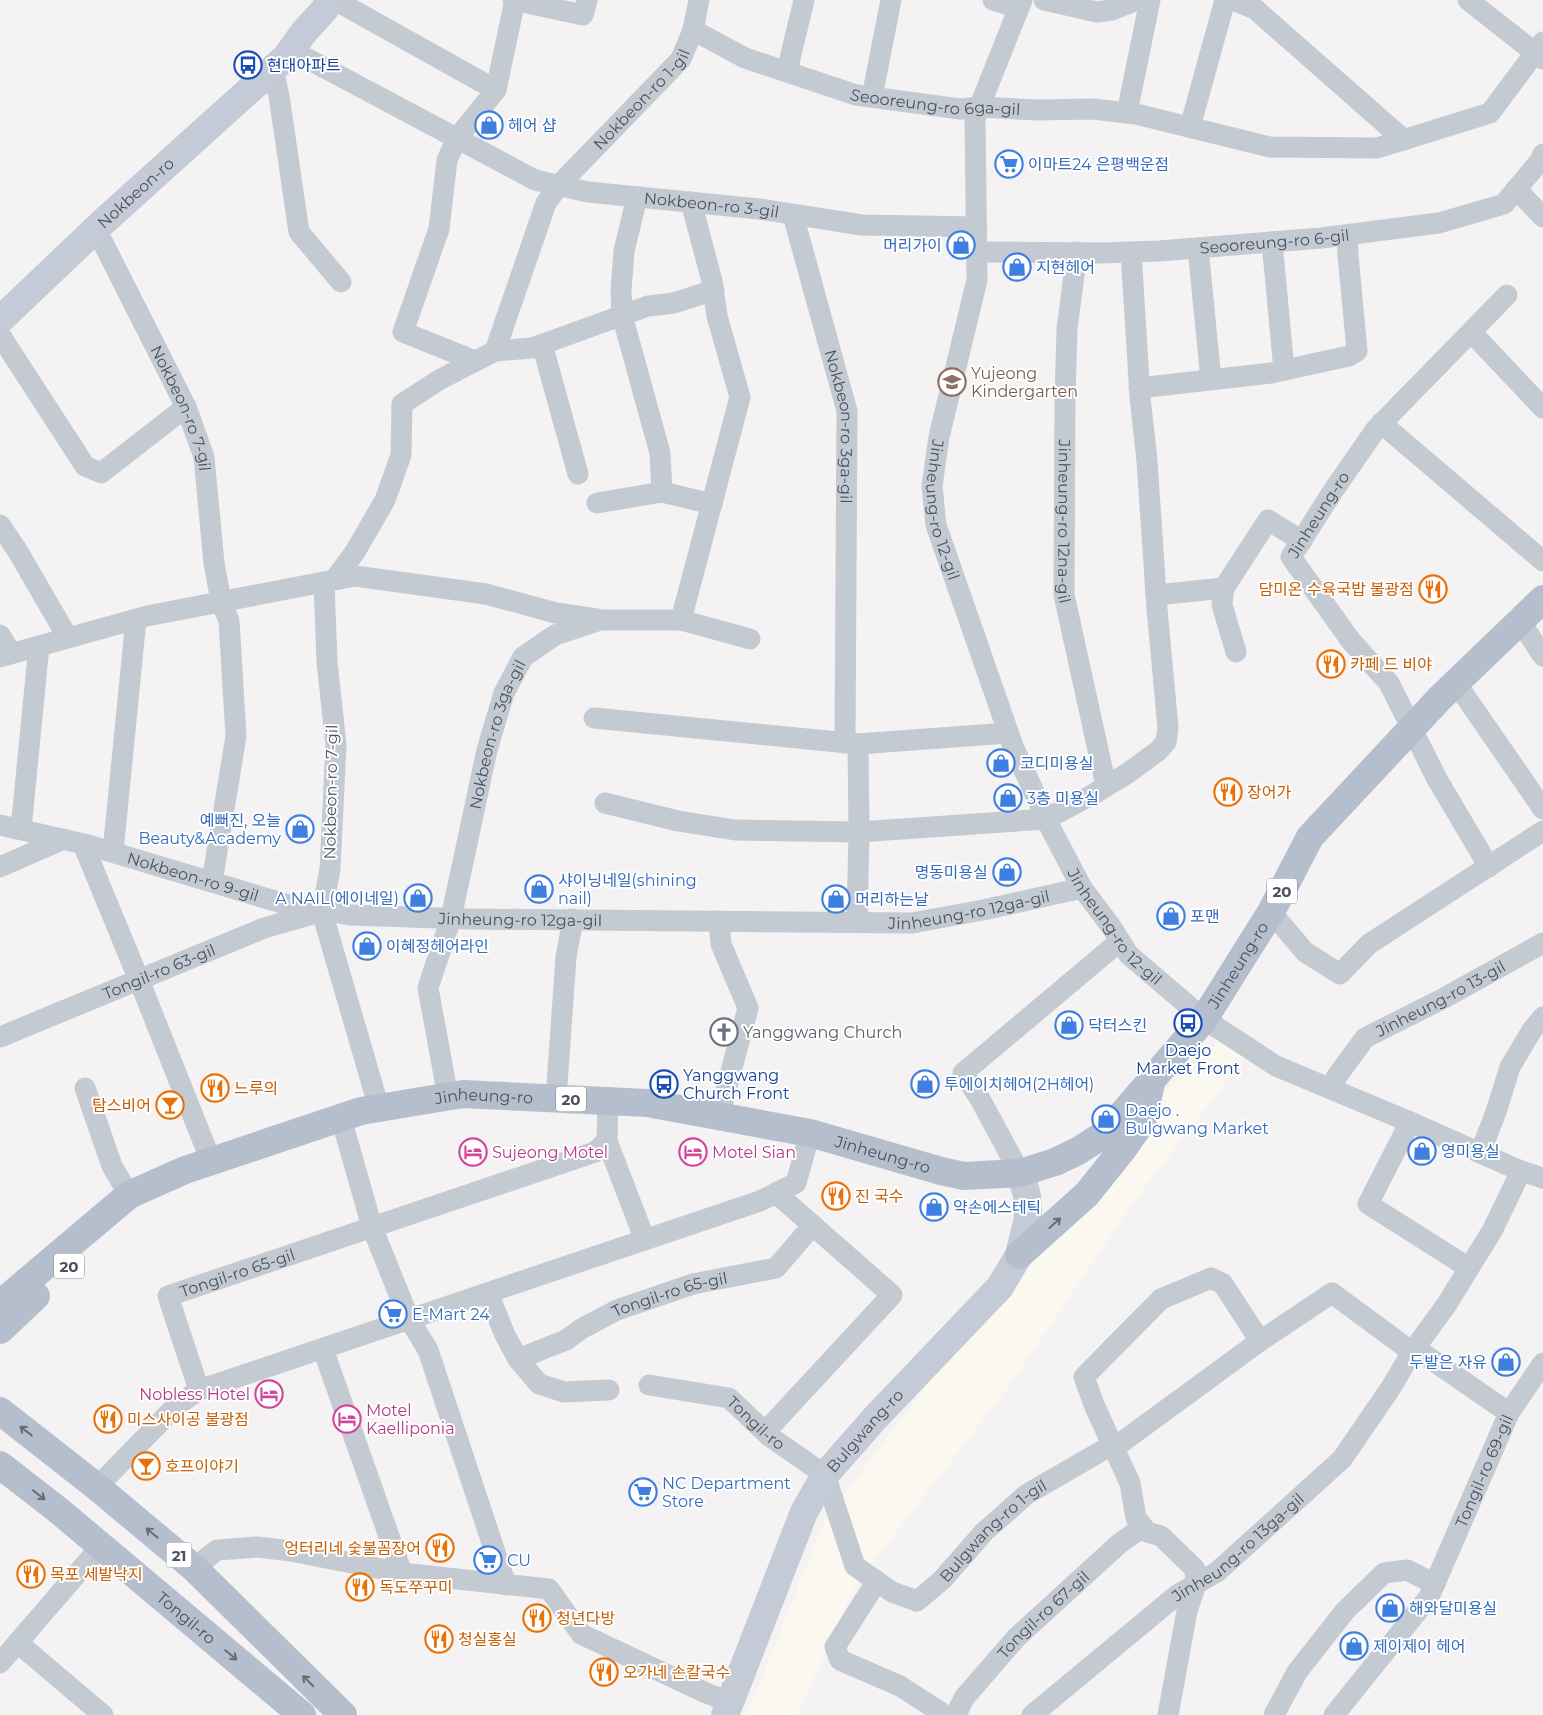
<svg xmlns="http://www.w3.org/2000/svg" width="1543" height="1715" viewBox="0 0 1543 1715" font-family="Montserrat,'Noto Sans KR',sans-serif">
  <rect width="100%" height="100%" fill="#f4f2f2"/>
  <polygon fill="#fbf9ef" points="1217,1042 1247,1055 1131,1205 1013,1381 857,1583 797,1715 747,1715 824,1522 922,1391 1131,1121"/>
  <g fill="none" stroke-linecap="round" stroke-linejoin="round">
    <g stroke="#c4cad2" stroke-width="21">
      <polyline points="335,0 496,90"/>
      <polyline points="513,0 583,15 587,0"/>
      <polyline points="993,0 1019,8"/>
      <path id="s1" d="M1022,0L975,118L977,280L939,437L932,486L936,525L1013,746L1051,829L1082,888L1110,925L1129,955L1204,1019L1276,1066L1410,1122L1521,1171L1543,1178"/>
      <polyline points="1044,0 1097,12 1112,10 1137,0"/>
      <polyline points="1233,0 1255,9 1404,140"/>
      <polyline points="1468,0 1543,59"/>
      <path id="s2" d="M693,30L745,58L856,95L960,109L980,107L1037,110L1093,109L1136,114L1270,147L1377,148L1490,113L1543,42"/>
      <path id="s3" d="M291,50L535,180L588,192L759,209L862,225L977,227"/>
      <polyline points="273,69 279,96 299,232 341,282"/>
      <polyline points="787,71 804,0"/>
      <polyline points="872,97 891,0"/>
      <polyline points="1127,113 1150,0"/>
      <polyline points="1190,127 1225,0"/>
      <polyline points="1516,189 1543,217"/>
      <path id="s4" d="M793,215L847,411L845,743"/>
      <path id="s5" d="M96,229L186,407L204,457L214,563L221,601L229,621L236,736L212,882"/>
      <polyline points="1272,242 1284,370"/>
      <polyline points="1198,248 1211,380"/>
      <path id="s6" d="M977,252L1103,253L1159,251L1321,238L1439,223L1504,204L1540,161L1543,154"/>
      <path id="s7" d="M1077,252L1067,329L1065,397L1064,595L1106,786"/>
      <polyline points="1471,332 1543,408"/>
      <polyline points="0,335 85,466 101,473 186,407"/>
      <polyline points="542,344 578,474"/>
      <path id="s8" d="M495,351L546,203L559,185L681,59L693,30L699,0"/>
      <polyline points="475,361 403,332 439,229 447,160 457,138 496,90 515,0"/>
      <polyline points="1139,388 1271,373 1349,356 1357,351 1348,255 1347,235"/>
      <polyline points="1381,423 1543,561"/>
      <polyline points="662,492 712,504"/>
      <polyline points="597,503 662,492 660,453 622,315 621,291 624,251 637,197"/>
      <polyline points="0,525 17,550 68,638"/>
      <polyline points="335,579 355,552 385,500 401,455 402,404 439,380 495,351 532,348 648,306 674,303 714,290"/>
      <polyline points="324,582 327,662 336,745 330,869 322,912 379,1108"/>
      <polyline points="1224,588 1222,605 1236,652"/>
      <polyline points="1156,595 1224,588 1268,520 1302,541"/>
      <polyline points="681,620 740,397 717,316 712,281 691,202"/>
      <polyline points="1520,621 1543,656"/>
      <polyline points="0,635 11,653"/>
      <polyline points="0,657 147,616 355,576 486,594 556,613 597,619"/>
      <polyline points="1456,683 1543,809"/>
      <polyline points="594,718 858,744 1008,733"/>
      <polyline points="605,803 678,821 735,830 859,832 1046,819 1092,795 1128,773 1158,751 1166,742 1168,728 1157,609 1147,461 1140,397 1131,252"/>
      <path id="s9" d="M0,825L88,845L285,904L350,915L468,919L912,923L983,910L1082,888"/>
      <polyline points="21,829 39,646"/>
      <polyline points="83,844 139,980 211,1161"/>
      <polyline points="113,852 136,619"/>
      <polyline points="0,867 64,839"/>
      <path id="s10" d="M1489,867L1437,779L1389,683L1351,641L1291,557L1333,491L1376,429L1507,295"/>
      <polyline points="1271,912 1305,952 1340,974 1369,944 1543,831"/>
      <polyline points="857,922 859,832 858,744"/>
      <path id="s11" d="M0,1037L264,928L317,913"/>
      <polyline points="85,1088 112,1166 129,1195"/>
      <path id="s12" d="M1331,1088L1337,1076L1365,1038L1444,998L1543,943"/>
      <path id="s13" d="M448,1097L428,988L451,918L487,750L504,693L523,657L555,635L600,620H681L750,639"/>
      <polyline points="556,1099 566,957 573,919"/>
      <polyline points="608,1101 607,1141 645,1240"/>
      <polyline points="719,1116 748,1008 721,944 719,921"/>
      <polyline points="341,1118 372,1227 409,1319 428,1350 506,1585"/>
      <polyline points="1410,1122 1368,1204 1469,1268"/>
      <polyline points="1480,1153 1496,1112 1510,1067 1532,1030 1543,1017"/>
      <polyline points="1020,1173 980,1099 963,1073 1120,941"/>
      <polyline points="488,1293 505,1335 518,1359 539,1384 564,1392 609,1390"/>
      <polyline points="323,1349 402,1573"/>
      <path id="s14" d="M518,1359L566,1340L581,1329L617,1310L693,1284L776,1268L813,1225"/>
      <path id="s15" d="M649,1385L729,1398L769,1436L825,1475L855,1566L892,1592L917,1601L942,1580L984,1532L1027,1494L1105,1449L1118,1445L1260,1341L1332,1293L1412,1352L1425,1355L1509,1413"/>
      <path id="s16" d="M199,1390L168,1296L595,1152L607,1141"/>
      <polyline points="765,1432 892,1295 776,1193"/>
      <polyline points="97,1487 175,1407 199,1390 760,1201 796,1183 810,1133"/>
      <polyline points="194,1568 217,1550 258,1547 291,1551 402,1573 549,1589 581,1634 706,1693 730,1702"/>
      <polyline points="877,1581 835,1647 840,1660 900,1686 945,1715"/>
      <polyline points="18,1643 103,1715"/>
      <polyline points="0,1663 101,1546"/>
      <path id="s17" d="M956,1715L964,1698L1017,1637L1120,1543L1143,1527"/>
      <path id="s18" d="M1032,1715L1177,1595L1217,1572L1342,1459L1390,1389L1412,1352L1447,1304L1469,1268L1492,1231L1521,1171"/>
      <polyline points="1168,1715 1187,1611 1196,1584 1195,1569 1161,1536 1147,1532 1136,1518 1130,1483 1095,1407 1084,1377 1161,1299 1211,1278 1223,1284 1260,1341"/>
      <polyline points="1274,1715 1297,1672 1345,1611 1384,1573 1407,1570 1435,1584"/>
      <path id="s19" d="M1334,1715L1429,1597L1509,1413L1543,1363"/>
    </g>
    <g stroke="#c5cbd6" stroke-width="28">
      <path id="s20" d="M0,320L102,223L286,57L304,32L325,9L328,0"/>
      <path id="s21" d="M725,1715L804,1512L825,1475L875,1418L1000,1287L1019,1255L1028,1218L1027,1195L1020,1173"/>
    </g>
    <g stroke="#b5becd" stroke-width="28">
      <polyline points="1019,1255 1087,1194 1123,1149 1142,1122 1151,1084"/>
      <path id="s22" d="M0,1304L129,1195L185,1170L361,1111L463,1094L647,1103L810,1133L941,1171L964,1176L1020,1173L1055,1162L1078,1151L1106,1133L1204,1019L1271,912L1310,837L1440,698L1543,599"/>
      <polyline points="0,1330 36,1296"/>
      <polyline points="0,1411 97,1487 194,1568 343,1715"/>
      <path id="s23" d="M0,1465L58,1510L302,1715"/>
    </g>
  </g>
  <defs><path id="oneway-shaft" d="M-6 0H5M1.5-3L5.5 0L1.5 3" fill="none" stroke-width="1.6" stroke-linecap="round" stroke-linejoin="round" transform="scale(1.25)"/></defs>
  <g stroke="#666d7a">
    <use href="#oneway-shaft" transform="translate(1055 1223) rotate(-42)"/>
    <use href="#oneway-shaft" transform="translate(26 1431) rotate(-142)"/>
    <use href="#oneway-shaft" transform="translate(39 1495) rotate(38)"/>
    <use href="#oneway-shaft" transform="translate(152 1533) rotate(-140)"/>
    <use href="#oneway-shaft" transform="translate(231 1655) rotate(40)"/>
    <use href="#oneway-shaft" transform="translate(308 1681) rotate(-135)"/>
  </g>
  <defs>
    <g id="bus-ring" transform="scale(1.4375)"><circle r="9.5" fill="#fff" stroke="#1a4fb4" stroke-width="1.5"/><path d="M-5-6H5V4H4V6H2V4H-2V6H-4V4H-5ZM-3.5-4V0h7V-4ZM-3.5 1.2v1.5H-2V1.2ZM2 1.2v1.5H3.5V1.2Z" fill="#1a4fb4"/></g>
    <g id="shop-ring" transform="scale(1.4375)"><circle r="9.5" fill="#fff" stroke="#3f7fe0" stroke-width="1.5"/><path d="M-5-2.5h2.3a2.7 3.5 0 0 1 5.4 0H5L5.5 6h-11ZM-1.5-2.5h3a1.5 2.3 0 0 0-3 0Z" fill="#3f7fe0"/></g>
    <g id="supermarket-ring" transform="scale(1.4375)"><circle r="9.5" fill="#fff" stroke="#3f7fe0" stroke-width="1.5"/><path d="M-6-5.5h2.5l.6 2H6L4.5 2H-2.5L-4.4-4H-6ZM-1.5 3.2a1.3 1.3 0 1 0 .1 0ZM3 3.2a1.3 1.3 0 1 0 .1 0Z" fill="#3f7fe0"/></g>
    <g id="school-ring" transform="scale(1.4375)"><circle r="9.5" fill="#fff" stroke="#8d6e63" stroke-width="1.5"/><path d="M0-5L7-2L0 1L-7-2ZM-4 1L0 2.5L4 1V4Q0 6-4 4Z" fill="#8d6e63"/></g>
    <g id="restaurant-ring" transform="scale(1.4375)"><circle r="9.5" fill="#fff" stroke="#e8710a" stroke-width="1.5"/><path d="M-5-6h1v4h1v-4h1v4h1v-4h1v5L-1.5 .5V6h-2V.5L-5-1ZM5-6V6H3V1.5H1.5Q1.5-4 5-6Z" fill="#e8710a"/></g>
    <g id="church-ring" transform="scale(1.4375)"><circle r="9.5" fill="#fff" stroke="#6b7280" stroke-width="1.5"/><path d="M-1.2-6h2.4v3.5h3.3v2.4h-3.3V6h-2.4V-.1h-3.3v-2.4h3.3Z" fill="#6b7280"/></g>
    <g id="bar-ring" transform="scale(1.4375)"><circle r="9.5" fill="#fff" stroke="#e8710a" stroke-width="1.5"/><path d="M-6-5H6L.8 .8V4.5H3.5V6h-7V4.5H-.8V.8Z" fill="#e8710a"/></g>
    <g id="hotel-ring" transform="scale(1.4375)"><circle r="9.5" fill="#fff" stroke="#d1479c" stroke-width="1.5"/><path d="M-6-4.5h1.5V1H6V5H4.5V3h-9V5H-6ZM-4 0a1.8 1.8 0 1 1 3.6 0ZM.5 0V-2.5h3Q6-2.5 6 0Z" fill="#d1479c"/></g>
  </defs>
  <g fill-rule="evenodd">
    <use href="#bus-ring" x="248" y="65"/>
    <use href="#shop-ring" x="489" y="125"/>
    <use href="#supermarket-ring" x="1009" y="164"/>
    <use href="#shop-ring" x="961" y="245"/>
    <use href="#shop-ring" x="1017" y="267"/>
    <use href="#school-ring" x="952" y="382"/>
    <use href="#restaurant-ring" x="1433" y="589"/>
    <use href="#restaurant-ring" x="1331" y="664"/>
    <use href="#shop-ring" x="1001" y="763"/>
    <use href="#restaurant-ring" x="1228" y="792"/>
    <use href="#shop-ring" x="1008" y="798"/>
    <use href="#shop-ring" x="300" y="829"/>
    <use href="#shop-ring" x="1007" y="872"/>
    <use href="#shop-ring" x="539" y="889"/>
    <use href="#shop-ring" x="418" y="898"/>
    <use href="#shop-ring" x="836" y="899"/>
    <use href="#shop-ring" x="1171" y="916"/>
    <use href="#shop-ring" x="367" y="946"/>
    <use href="#bus-ring" x="1188" y="1023"/>
    <use href="#shop-ring" x="1069" y="1025"/>
    <use href="#church-ring" x="724" y="1032"/>
    <use href="#bus-ring" x="664" y="1084"/>
    <use href="#shop-ring" x="925" y="1084"/>
    <use href="#restaurant-ring" x="215" y="1088"/>
    <use href="#bar-ring" x="170" y="1105"/>
    <use href="#shop-ring" x="1106" y="1119"/>
    <use href="#shop-ring" x="1422" y="1151"/>
    <use href="#hotel-ring" x="473" y="1152"/>
    <use href="#hotel-ring" x="693" y="1152"/>
    <use href="#restaurant-ring" x="836" y="1196"/>
    <use href="#shop-ring" x="934" y="1207"/>
    <use href="#supermarket-ring" x="393" y="1314"/>
    <use href="#shop-ring" x="1506" y="1362"/>
    <use href="#hotel-ring" x="269" y="1394"/>
    <use href="#restaurant-ring" x="108" y="1419"/>
    <use href="#hotel-ring" x="347" y="1419"/>
    <use href="#bar-ring" x="146" y="1466"/>
    <use href="#supermarket-ring" x="643" y="1492"/>
    <use href="#restaurant-ring" x="440" y="1548"/>
    <use href="#supermarket-ring" x="488" y="1560"/>
    <use href="#restaurant-ring" x="31" y="1574"/>
    <use href="#restaurant-ring" x="360" y="1587"/>
    <use href="#shop-ring" x="1390" y="1608"/>
    <use href="#restaurant-ring" x="537" y="1618"/>
    <use href="#restaurant-ring" x="439" y="1639"/>
    <use href="#shop-ring" x="1354" y="1646"/>
    <use href="#restaurant-ring" x="604" y="1672"/>
  </g>
  <g text-anchor="middle" dominant-baseline="central" stroke-width="4" stroke-linejoin="round" paint-order="stroke">
    <g fill="#fff" stroke="#81868e" stroke-width="1">
      <rect x="1267" y="878.5" width="30" height="25" rx="4"/>
      <rect x="556" y="1086.5" width="30" height="25" rx="4"/>
      <rect x="54" y="1253.5" width="30" height="25" rx="4"/>
      <rect x="166.5" y="1542.5" width="25" height="25" rx="4"/>
    </g>
    <g font-size="15" font-weight="bold" fill="#4b525e">
      <text x="1282" y="891">20</text>
      <text x="571" y="1099">20</text>
      <text x="69" y="1266">20</text>
      <text x="179" y="1555">21</text>
    </g>
    <g font-size="16" fill="#164399" stroke="#fff" text-anchor="start">
      <text x="267" y="65">현대아파트</text>
      <text x="1188" y="1050" text-anchor="middle">Daejo<tspan x="1188" dy="18">Market Front</tspan></text>
      <text x="683" y="1075">Yanggwang<tspan x="683" dy="18">Church Front</tspan></text>
    </g>
    <g font-size="16" fill="#4b525e" stroke="#fff">
      <text stroke="none"><textPath href="#s8" startOffset="298">Nokbeon-ro 1-gil</textPath></text>
      <text stroke="none"><textPath href="#s2" startOffset="256">Seooreung-ro 6ga-gil</textPath></text>
      <text stroke="none"><textPath href="#s20" startOffset="186">Nokbeon-ro</textPath></text>
      <text stroke="none"><textPath href="#s3" startOffset="455">Nokbeon-ro 3-gil</textPath></text>
      <text stroke="none"><textPath href="#s6" startOffset="298">Seooreung-ro 6-gil</textPath></text>
      <text stroke="none"><textPath href="#s5" startOffset="199">Nokbeon-ro 7-gil</textPath></text>
      <text stroke="none"><textPath href="#s4" startOffset="218">Nokbeon-ro 3ga-gil</textPath></text>
      <text stroke="none"><textPath href="#s1" startOffset="525">Jinheung-ro 12-gil</textPath></text>
      <text stroke="none"><textPath href="#s10" startOffset="420">Jinheung-ro</textPath></text>
      <text stroke="none"><textPath href="#s7" startOffset="270">Jinheung-ro 12na-gil</textPath></text>
      <text stroke="none"><textPath href="#s13" startOffset="374">Nokbeon-ro 3ga-gil</textPath></text>
      <text transform="translate(331 792) rotate(-89)">Nokbeon-ro 7-gil</text>
      <text stroke="none"><textPath href="#s9" startOffset="200">Nokbeon-ro 9-gil</textPath></text>
      <text stroke="none"><textPath href="#s9" startOffset="982">Jinheung-ro 12ga-gil</textPath></text>
      <text stroke="none"><textPath href="#s9" startOffset="532">Jinheung-ro 12ga-gil</textPath></text>
      <text stroke="none"><textPath href="#s1" startOffset="982">Jinheung-ro 12-gil</textPath></text>
      <text stroke="none"><textPath href="#s22" startOffset="1395">Jinheung-ro</textPath></text>
      <text stroke="none"><textPath href="#s11" startOffset="172">Tongil-ro 63-gil</textPath></text>
      <text stroke="none"><textPath href="#s12" startOffset="146">Jinheung-ro 13-gil</textPath></text>
      <text stroke="none"><textPath href="#s22" startOffset="540">Jinheung-ro</textPath></text>
      <text stroke="none"><textPath href="#s22" startOffset="945">Jinheung-ro</textPath></text>
      <text stroke="none"><textPath href="#s16" startOffset="172">Tongil-ro 65-gil</textPath></text>
      <text stroke="none"><textPath href="#s14" startOffset="166">Tongil-ro 65-gil</textPath></text>
      <text stroke="none"><textPath href="#s15" startOffset="118">Tongil-ro</textPath></text>
      <text stroke="none"><textPath href="#s21" startOffset="320">Bulgwang-ro</textPath></text>
      <text stroke="none"><textPath href="#s19" startOffset="289">Tongil-ro 69-gil</textPath></text>
      <text stroke="none"><textPath href="#s15" startOffset="476">Bulgwang-ro 1-gil</textPath></text>
      <text stroke="none"><textPath href="#s18" startOffset="266">Jinheung-ro 13ga-gil</textPath></text>
      <text stroke="none"><textPath href="#s17" startOffset="134">Tongil-ro 67-gil</textPath></text>
      <text stroke="none"><textPath href="#s23" startOffset="241">Tongil-ro</textPath></text>
    </g>
    <g font-size="16" fill="#366cbe" stroke="#fff" text-anchor="start">
      <text x="508" y="125">헤어 샵</text>
      <text x="1028" y="164">이마트24 은평백운점</text>
      <text x="942" y="245" text-anchor="end">머리가이</text>
      <text x="1036" y="267">지현헤어</text>
      <text x="1020" y="763">코디미용실</text>
      <text x="1027" y="798">3층 미용실</text>
      <text x="281" y="820" text-anchor="end">예뻐진, 오늘<tspan x="281" dy="18">Beauty&amp;Academy</tspan></text>
      <text x="988" y="872" text-anchor="end">명동미용실</text>
      <text x="558" y="880">샤이닝네일(shining<tspan x="558" dy="18">nail)</tspan></text>
      <text x="399" y="898" text-anchor="end">A NAIL(에이네일)</text>
      <text x="855" y="899">머리하는날</text>
      <text x="1190" y="916">포맨</text>
      <text x="386" y="946">이혜정헤어라인</text>
      <text x="1088" y="1025">닥터스킨</text>
      <text x="944" y="1084">투에이치헤어(2H헤어)</text>
      <text x="1125" y="1110">Daejo .<tspan x="1125" dy="18">Bulgwang Market</tspan></text>
      <text x="1441" y="1151">영미용실</text>
      <text x="953" y="1207">약손에스테틱</text>
      <text x="412" y="1314">E-Mart 24</text>
      <text x="1487" y="1362" text-anchor="end">두발은 자유</text>
      <text x="662" y="1483">NC Department<tspan x="662" dy="18">Store</tspan></text>
      <text x="507" y="1560">CU</text>
      <text x="1409" y="1608">해와달미용실</text>
      <text x="1373" y="1646">제이제이 헤어</text>
    </g>
    <g font-size="16" fill="#785e54" stroke="#fff" text-anchor="start">
      <text x="971" y="373">Yujeong<tspan x="971" dy="18">Kindergarten</tspan></text>
    </g>
    <g font-size="16" fill="#c56008" stroke="#fff" text-anchor="start">
      <text x="1414" y="589" text-anchor="end">담미온 수육국밥 불광점</text>
      <text x="1350" y="664">카페 드 비야</text>
      <text x="1247" y="792">장어가</text>
      <text x="234" y="1088">느루의</text>
      <text x="151" y="1105" text-anchor="end">탐스비어</text>
      <text x="855" y="1196">진 국수</text>
      <text x="127" y="1419">미스사이공 불광점</text>
      <text x="165" y="1466">호프이야기</text>
      <text x="421" y="1548" text-anchor="end">엉터리네 숯불꼼장어</text>
      <text x="50" y="1574">목포 세발낙지</text>
      <text x="379" y="1587">독도쭈꾸미</text>
      <text x="556" y="1618">청년다방</text>
      <text x="458" y="1639">청실홍실</text>
      <text x="623" y="1672">오가네 손칼국수</text>
    </g>
    <g font-size="16" fill="#5b616d" stroke="#fff" text-anchor="start">
      <text x="743" y="1032">Yanggwang Church</text>
    </g>
    <g font-size="16" fill="#b23c85" stroke="#fff" text-anchor="start">
      <text x="492" y="1152">Sujeong Motel</text>
      <text x="712" y="1152">Motel Sian</text>
      <text x="250" y="1394" text-anchor="end">Nobless Hotel</text>
      <text x="366" y="1410">Motel<tspan x="366" dy="18">Kaelliponia</tspan></text>
    </g>
  </g>
</svg>
